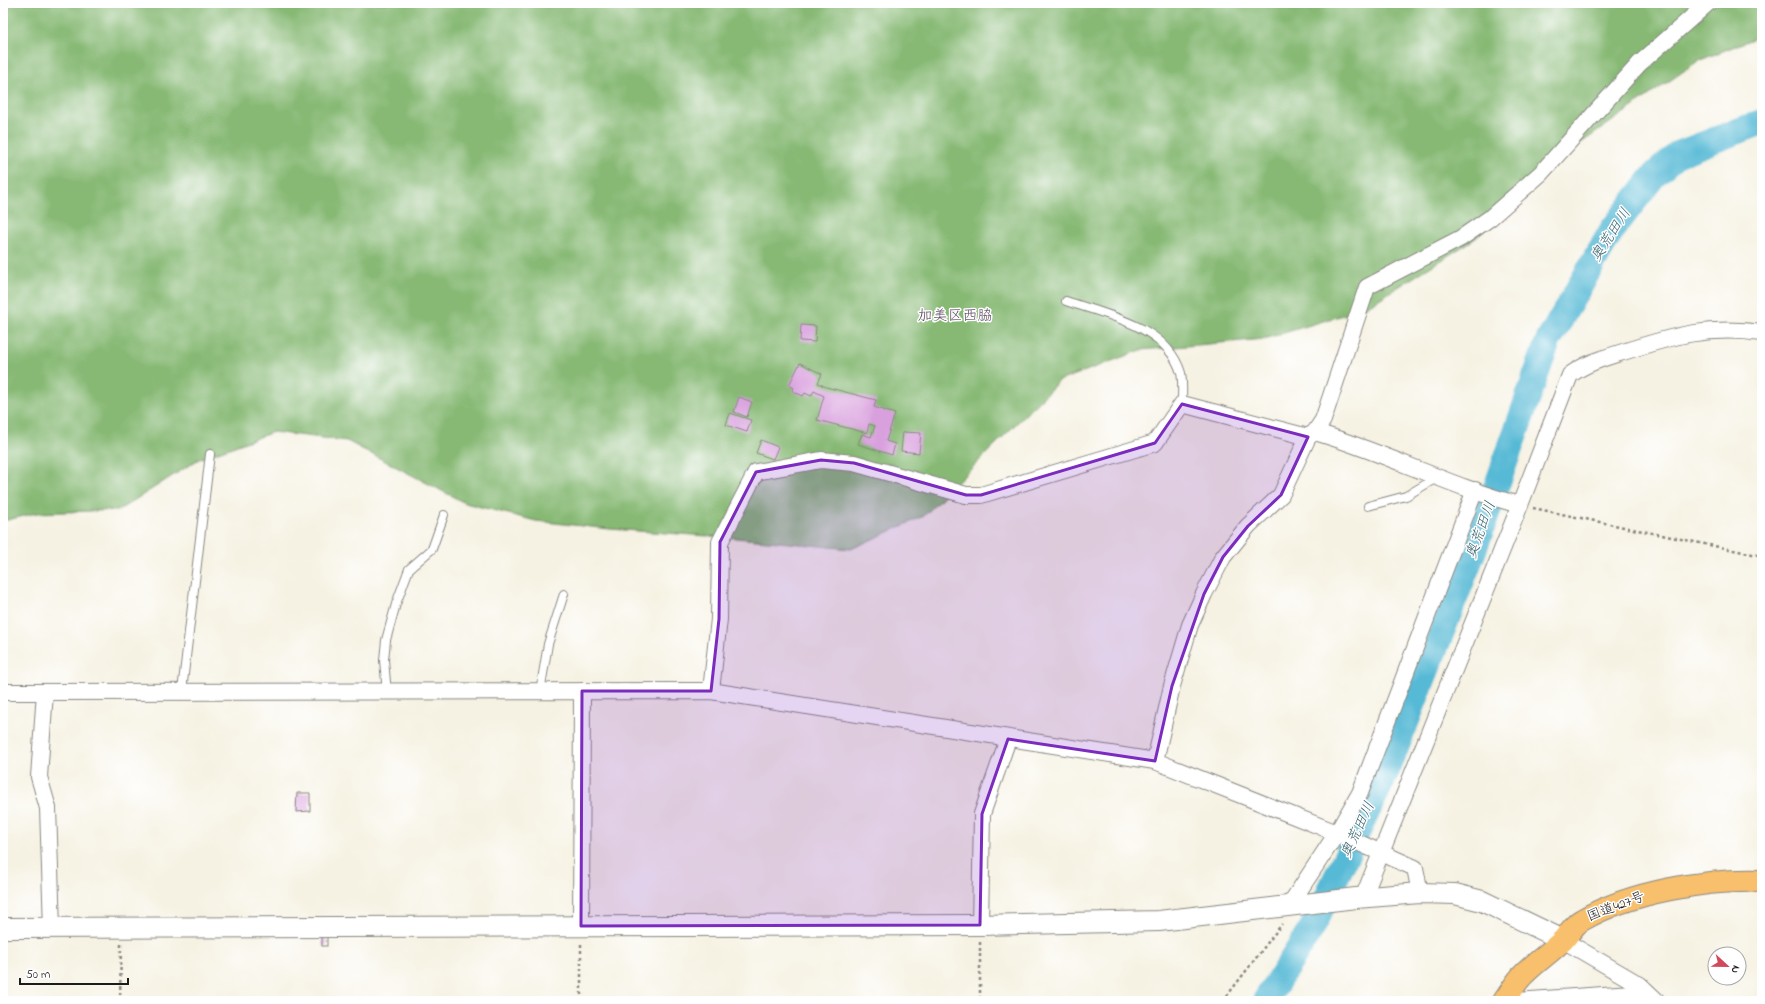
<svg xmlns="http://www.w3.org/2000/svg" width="1765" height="1004" viewBox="0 0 1765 1004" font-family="'Indie Flower','Klee One',sans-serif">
  <rect width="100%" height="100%" fill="#fff"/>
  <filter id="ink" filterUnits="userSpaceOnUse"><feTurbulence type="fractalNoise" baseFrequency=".025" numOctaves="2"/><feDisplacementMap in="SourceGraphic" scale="8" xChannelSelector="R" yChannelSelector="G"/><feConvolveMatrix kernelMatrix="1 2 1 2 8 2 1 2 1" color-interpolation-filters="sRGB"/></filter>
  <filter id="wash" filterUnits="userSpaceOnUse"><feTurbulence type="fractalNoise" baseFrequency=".012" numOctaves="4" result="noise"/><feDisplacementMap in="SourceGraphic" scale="16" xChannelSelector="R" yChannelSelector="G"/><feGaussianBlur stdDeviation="0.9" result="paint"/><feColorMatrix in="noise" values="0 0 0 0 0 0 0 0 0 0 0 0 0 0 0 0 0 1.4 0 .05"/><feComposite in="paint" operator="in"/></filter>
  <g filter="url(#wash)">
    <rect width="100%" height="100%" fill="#f6f2e3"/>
    <polygon fill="#87b974" stroke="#526a48" points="3,3 1762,3 1762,35 1698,61 1571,150 1476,238 1363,309 1264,339 1141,350 1059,381 924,516 851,549 736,538 610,529 536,521 465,503 347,441 273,432 199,459 119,510 36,513 3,521"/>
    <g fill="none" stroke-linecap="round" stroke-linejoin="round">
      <polyline stroke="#56b9d5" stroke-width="26" points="1265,1001 1312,928 1388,768 1474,550 1548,341 1612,230 1656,173 1678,154 1762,122"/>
    </g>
    <g id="blocks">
      <g fill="#d9a0de">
        <polygon points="801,325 816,326 815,342 800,341"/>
        <polygon points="800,363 822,374 818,383 826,387 876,400 874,407 895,414 886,441 895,444 892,455 858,444 862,434 871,437 875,426 869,424 867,433 817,420 824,396 814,391 811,396 805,393 803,396 792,391 794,388 789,385"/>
        <polygon points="739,397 752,402 747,417 734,412"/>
        <polygon points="730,413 751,420 747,432 726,425"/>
        <polygon points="903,432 921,433 919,453 901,451"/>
        <polygon points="761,440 778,447 773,459 756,453"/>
        <polygon points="297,793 310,793 310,811 296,812"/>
        <rect x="322" y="937" width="5" height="9"/>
      </g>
    </g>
  </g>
  <g filter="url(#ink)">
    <use href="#blocks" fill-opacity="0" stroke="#898780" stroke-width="1"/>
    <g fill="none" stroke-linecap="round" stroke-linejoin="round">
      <g stroke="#898780" stroke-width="10">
        <g id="service">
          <path d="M1066,301C1107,315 1167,326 1181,373C1183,382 1182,394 1182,404"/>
          <polyline points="1368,506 1406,496 1438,477"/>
          <polyline points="182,691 210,454"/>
          <polyline points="540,692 548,644 564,594"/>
          <polyline points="387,693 384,660 386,640 396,604 409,569 432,549 444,515"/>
        </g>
      </g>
      <g stroke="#898780" stroke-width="18">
        <g id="minor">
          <path d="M1315,432C1385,452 1450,487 1520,505"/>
          <polyline points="711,691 719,619 720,542 756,472 821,460 854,463 966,495 981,495 1155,443 1182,404 1308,437"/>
          <polyline points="3,692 711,691 1155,761 1337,833 1415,868 1420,893"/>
          <polyline points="45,692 39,777 48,808 52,928"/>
          <polyline points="1155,761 1172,686 1190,625 1204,594 1223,557 1248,526 1281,495 1308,437 1315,432 1323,420 1367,287 1461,238 1490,218 1541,173 1639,64 1708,3"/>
          <path d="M1363,898L1520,505L1570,375C1586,363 1604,358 1623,352C1673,336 1709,325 1762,333"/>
          <polyline points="1289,906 1337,833 1360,793 1475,490"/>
          <polyline points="980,925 982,814 1008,739"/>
          <polyline points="581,926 582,691"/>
          <polyline points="1563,940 1640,985 1657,1001"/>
          <polyline points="1517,1001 1647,992"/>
        </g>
      </g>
      <g stroke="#898780" stroke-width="22">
        <polyline id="tertiary" points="3,928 980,925 1159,921 1356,898 1420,893 1455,894 1482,901 1563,940"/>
      </g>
      <g stroke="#898780" stroke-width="24">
        <path id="trunk" d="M1504,1001C1511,992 1516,981 1524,974C1536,962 1551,952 1563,940C1569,934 1574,924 1582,920C1630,892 1707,879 1762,881"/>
      </g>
      <g stroke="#898780" stroke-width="2.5" stroke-dasharray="3 3" stroke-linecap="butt">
        <polyline points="1533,508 1762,556"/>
        <polyline points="980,942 980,1001"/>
        <polyline points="120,1001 121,944"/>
        <polyline points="581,1001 581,942"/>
        <polyline points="1223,1001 1282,924"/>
      </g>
      <use href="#service" stroke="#fff" stroke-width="8"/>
      <use href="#minor" stroke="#fff" stroke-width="16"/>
      <use href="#tertiary" stroke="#fff" stroke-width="20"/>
      <use href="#trunk" stroke="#f8bf6c" stroke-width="22"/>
    </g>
  </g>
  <path fill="#7b2cbf" fill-opacity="0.2" stroke="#7b2cbf" stroke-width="3" stroke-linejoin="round" d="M1182,404L1308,437L1281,495L1248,526L1223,557L1204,594L1172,686L1155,761L1008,739L982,814L980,925L581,926L582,691H711L719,619L720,542L756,472L821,460L854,463L966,495H981L1155,443Z"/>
  <g text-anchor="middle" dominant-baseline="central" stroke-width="3" stroke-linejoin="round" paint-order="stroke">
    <g font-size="14" fill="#1c1c1c" stroke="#fff">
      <text transform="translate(1616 907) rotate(-21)">国道427号</text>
    </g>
    <g font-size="15" font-style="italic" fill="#36636f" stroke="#fff">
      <text transform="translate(1611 235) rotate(-57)">奥荒田川</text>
      <text transform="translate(1481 530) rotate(-70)">奥荒田川</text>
      <text transform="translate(1358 830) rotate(-65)">奥荒田川</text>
    </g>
    <g font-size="15" fill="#5e4a60" stroke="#fff">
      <text x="955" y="316">加美区西脇</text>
    </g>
  </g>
  <rect width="1765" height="1004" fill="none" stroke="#fff" stroke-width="16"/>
  <g transform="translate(1727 966) rotate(112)"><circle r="19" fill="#ffffff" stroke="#a4a4a4"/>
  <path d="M0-3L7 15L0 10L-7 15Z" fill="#d1495b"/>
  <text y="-6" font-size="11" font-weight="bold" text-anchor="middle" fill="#1c1c1c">N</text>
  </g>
  <path d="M20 978v6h108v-6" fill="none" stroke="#1c1c1c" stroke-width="2"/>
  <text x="26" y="978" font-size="12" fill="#1c1c1c" stroke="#ffffff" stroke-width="3" paint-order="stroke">50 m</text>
</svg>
